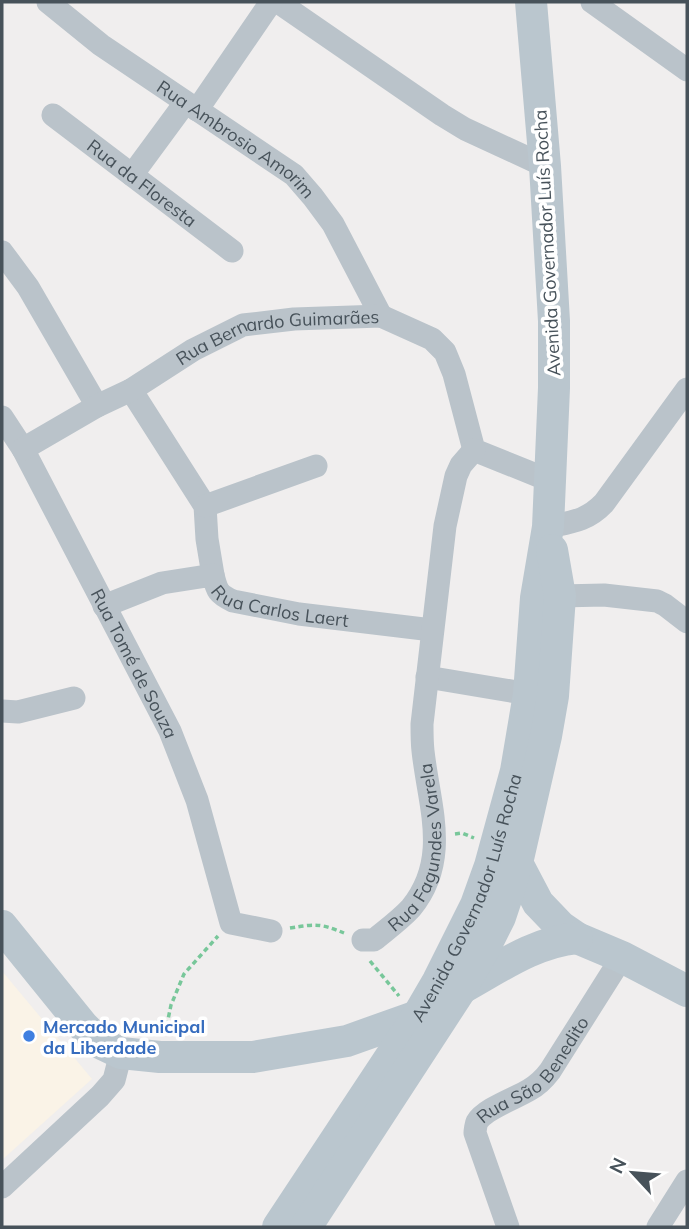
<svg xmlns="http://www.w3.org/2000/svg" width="689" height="1229" viewBox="0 0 689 1229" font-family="Mulish,sans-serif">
  <rect width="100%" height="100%" fill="#f0eeee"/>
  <polygon fill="#faf3e7" points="2,971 92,1079 2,1160"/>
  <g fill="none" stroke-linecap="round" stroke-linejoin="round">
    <g stroke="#78c79a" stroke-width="3.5" stroke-dasharray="5 3.5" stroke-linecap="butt">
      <polyline points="455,834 462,833 474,838"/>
      <path d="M290,928C315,924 320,923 344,933"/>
      <polyline points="370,961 399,996"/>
      <polyline points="165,1034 171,1005 184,974 218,936"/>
    </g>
    <g stroke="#bac3ca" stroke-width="23">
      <path id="s1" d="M48,2L101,45L294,175L313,197L333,224L381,316"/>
      <polyline points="278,2 442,115 465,129 545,166"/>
      <polyline points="592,2 687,70"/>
      <polyline points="197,110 271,2"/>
      <path id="s2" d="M53,115L232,251"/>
      <polyline points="132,175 185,103"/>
      <polyline points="2,252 28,287 97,406"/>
      <polyline points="131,390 205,506 207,539 213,575"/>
      <path id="s3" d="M2,417L23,449L170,731L197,800L231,923L271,931"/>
      <path id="s4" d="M23,449L97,406L131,390L193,350L243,325L294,319L381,316L432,339L445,352L454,374L474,450L551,481"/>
      <polyline points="205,506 316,466"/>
      <path d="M548,527C571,522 587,521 604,503L687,389"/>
      <polyline points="560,596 604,595 657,601 665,605 687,622"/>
      <path id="s5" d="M104,606L162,583L213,575C217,591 218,594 233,601L299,614L432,630"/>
      <polyline points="427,677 529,694"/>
      <polyline points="2,711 18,712 74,698"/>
      <path id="s6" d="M363,940H374C386,930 400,920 411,908C451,859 429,806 423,751C422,742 422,733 422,724L445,526L456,476L461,465L474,450"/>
      <polyline points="2,1187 100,1096 114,1080 121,1053"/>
      <path id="s7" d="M508,1227L475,1133C475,1131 476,1124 477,1122C484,1109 516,1098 529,1090C538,1085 544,1079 550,1071L622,957"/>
      <polyline points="658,1227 687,1181"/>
    </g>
    <g stroke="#bac6ce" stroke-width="32">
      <polyline points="517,863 538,903 561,927 577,938 622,957 687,991"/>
      <polyline points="2,926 83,1026 100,1043 121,1053 160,1057 253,1057 347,1041 420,1015"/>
      <path d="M464,987C500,967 535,942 577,938"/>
      <path id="s8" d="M278,1227L417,1017L438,981L476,905L490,866L516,771L529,694L536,598L548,527L554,388V321L545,166L531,2"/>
      <polyline points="306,1227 461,989 484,949 500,917 509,890 517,863 546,736 553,696 560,596 552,550"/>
    </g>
  </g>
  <circle fill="#3f7fe0" stroke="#fff" stroke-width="2.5" cx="29" cy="1036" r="7"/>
  <g text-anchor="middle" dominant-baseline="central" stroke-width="7" stroke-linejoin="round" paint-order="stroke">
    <g font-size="18" fill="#47525a" stroke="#fff">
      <text stroke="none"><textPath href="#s1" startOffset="233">Rua Ambrosio Amorim</textPath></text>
      <text stroke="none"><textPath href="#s2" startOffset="112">Rua da Floresta</textPath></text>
      <text transform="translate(547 243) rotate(-93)">Avenida Governador Luís Rocha</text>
      <text stroke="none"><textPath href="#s4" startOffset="284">Rua Bernardo Guimarães</textPath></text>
      <text stroke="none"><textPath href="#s5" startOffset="196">Rua Carlos Laert</textPath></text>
      <text stroke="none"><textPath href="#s3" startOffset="280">Rua Tomé de Souza</textPath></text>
      <text stroke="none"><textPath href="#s6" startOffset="121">Rua Fagundes Varela</textPath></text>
      <text stroke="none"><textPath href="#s8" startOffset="382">Avenida Governador Luís Rocha</textPath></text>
      <text stroke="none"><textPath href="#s7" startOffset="189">Rua São Benedito</textPath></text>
    </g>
    <g font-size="18" font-weight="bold" fill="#366cbe" stroke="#fff" text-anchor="start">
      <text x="43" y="1026">Mercado Municipal<tspan x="43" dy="21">da Liberdade</tspan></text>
    </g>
  </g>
  <rect width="689" height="1229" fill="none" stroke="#47525a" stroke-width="7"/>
  <g transform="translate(633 1173) rotate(296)" stroke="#ffffff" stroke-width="5" paint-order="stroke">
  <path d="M0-5L12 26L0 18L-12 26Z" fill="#47525a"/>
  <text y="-10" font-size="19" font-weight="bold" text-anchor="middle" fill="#47525a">N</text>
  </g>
</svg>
